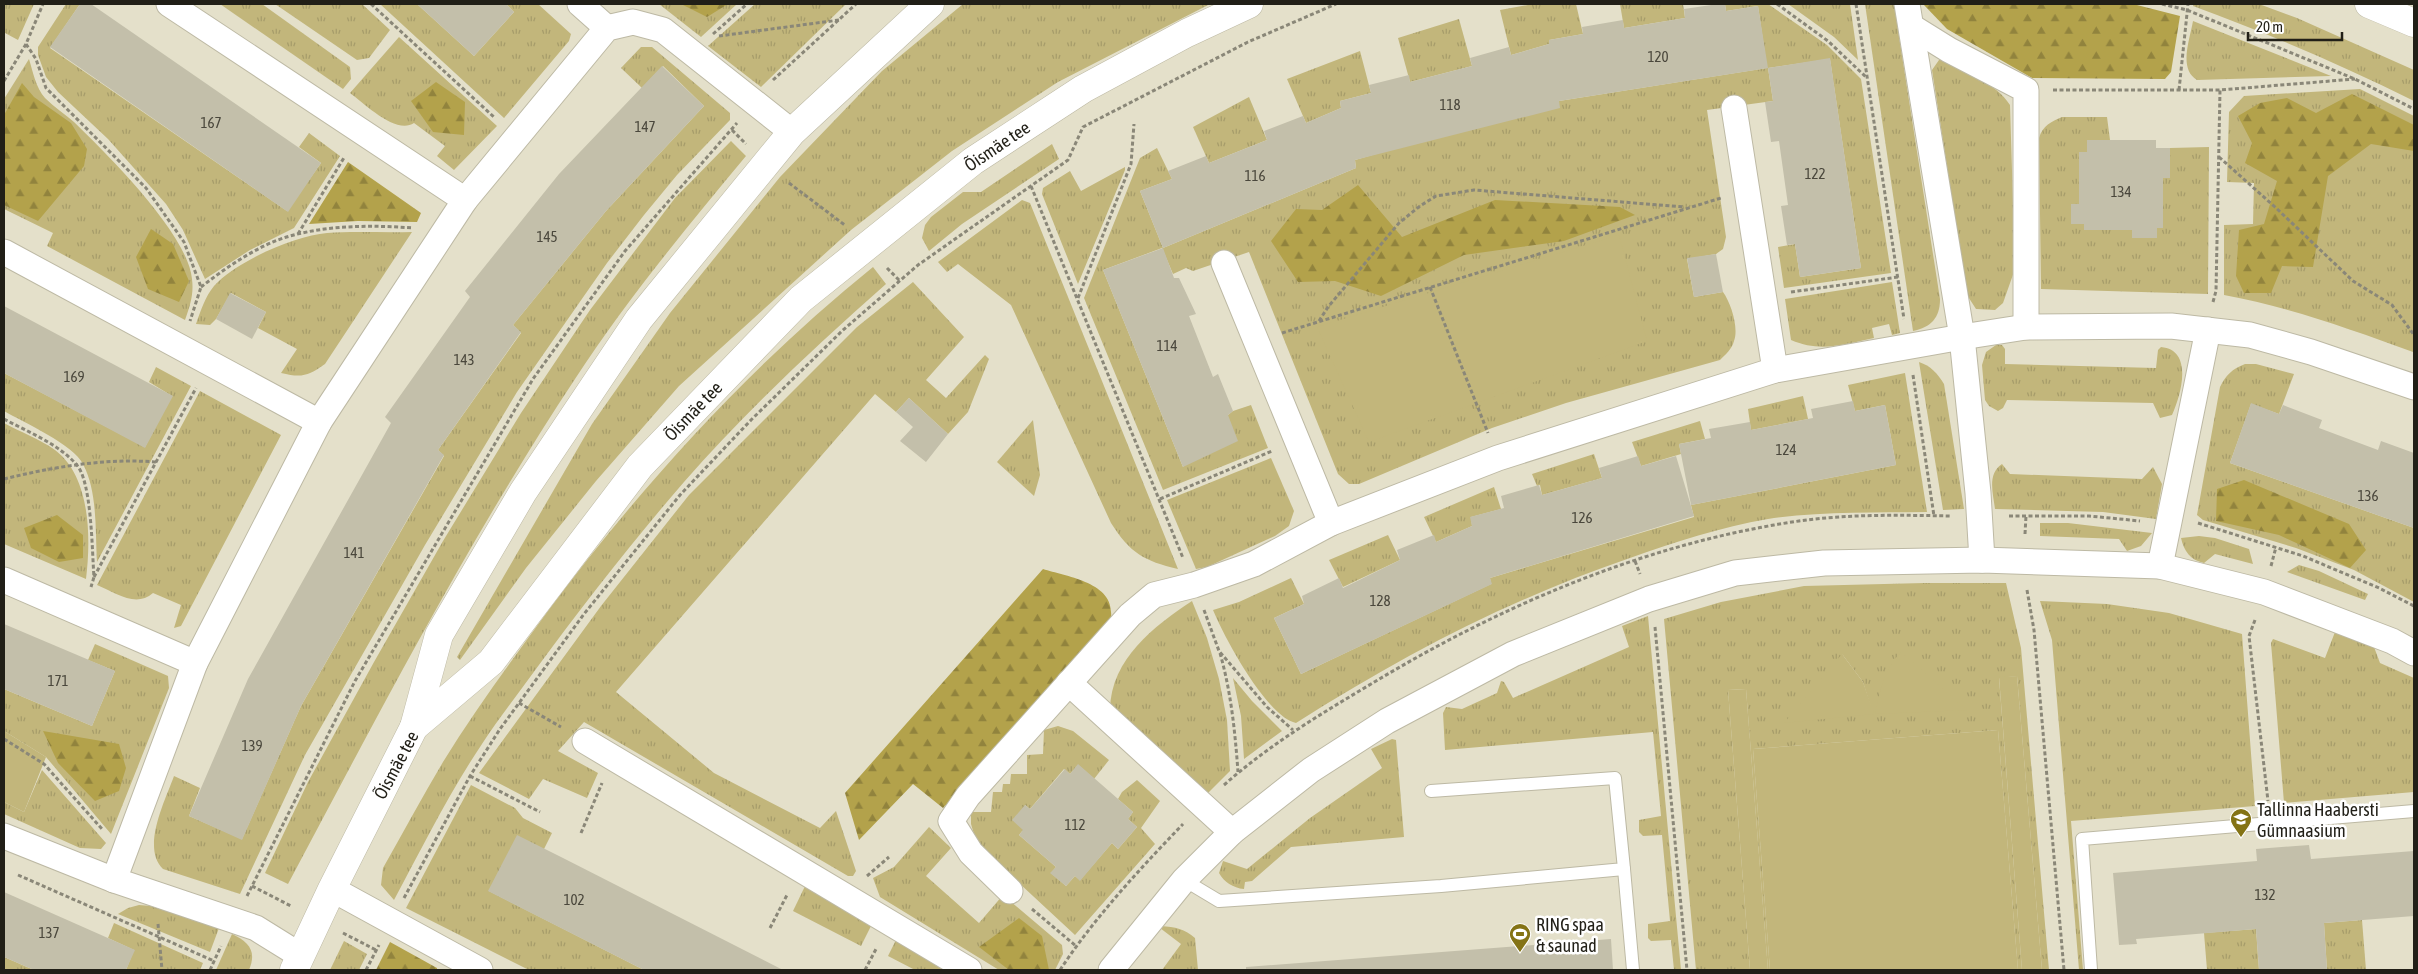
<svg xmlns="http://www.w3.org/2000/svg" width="2418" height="974" viewBox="0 0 2418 974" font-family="'Asap Condensed',sans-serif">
  <defs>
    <pattern id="grass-tufts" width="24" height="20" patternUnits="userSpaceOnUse" patternTransform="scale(1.25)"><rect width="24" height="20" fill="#c2b67b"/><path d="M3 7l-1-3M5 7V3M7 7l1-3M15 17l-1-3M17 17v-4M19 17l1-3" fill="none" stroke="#a69c6a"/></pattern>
    <pattern id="forest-firs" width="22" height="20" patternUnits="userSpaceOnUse" patternTransform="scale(1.25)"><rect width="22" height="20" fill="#b3a24b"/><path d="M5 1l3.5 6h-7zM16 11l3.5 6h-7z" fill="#91833d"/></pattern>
  </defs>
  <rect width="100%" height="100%" fill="#e4e0ca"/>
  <g fill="url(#grass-tufts)" fill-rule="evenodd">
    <polygon points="4,4 34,4 18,40 5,33 4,35"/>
    <polygon points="66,4 80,4 50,48 287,211 321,163 299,147 309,133 340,156 294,228 250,250 205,279 183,230 166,204 108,139 58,92 46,77 38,55 38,47"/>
    <polygon points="220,4 262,4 350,67 351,79 343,89"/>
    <polygon points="275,4 362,4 390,30 369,58 357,60"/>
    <polygon points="380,4 417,4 474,56 514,12 506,4 538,4 571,34 569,41 504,118"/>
    <polygon points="659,4 737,4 701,37"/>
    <polygon points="755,4 846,4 761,87 708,46"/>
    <polygon points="963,4 1210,4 1058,82 952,151 851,230 679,386 596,481 526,568 460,660 457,657 592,424 670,313 780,177 882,71"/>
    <polygon points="1533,4 1576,4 1583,34 1549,40 1549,44 1511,55 1500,10"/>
    <polygon points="1620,4 1683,4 1685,18 1624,28"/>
    <path d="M1725,4H1768L1827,45L1861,79L1891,273L1784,288L1778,247L1795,244L1800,277L1861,268L1830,59L1768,68L1773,101L1707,110L1726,237L1723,249L1716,254L1687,259L1694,297L1723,292C1731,303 1739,328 1734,341C1732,349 1725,355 1720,360L1566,403L1492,428L1359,484H1349L1338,474L1249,252L1193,271L1186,268L1173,274L1162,248L1103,270L1183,467L1228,415L1233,411L1251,405L1268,448L1163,490L1084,298L1140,158L1157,148L1172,179L1140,191L1163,248L1356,168L1355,160L1559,101L1767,68L1758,6L1726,11Z"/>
    <polygon points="1788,4 1850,4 1858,60 1834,37"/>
    <path d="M1865,4H1894L1940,299C1940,318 1931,327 1913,331Z"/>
    <path d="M2194,4H2259L2297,18L2414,70V101C2342,65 2269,34 2193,6Z"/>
    <polygon points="1459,19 1472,66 1410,82 1398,38"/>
    <path d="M2193,21L2331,76L2197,80C2178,69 2190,39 2193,21Z"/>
    <path d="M399,37L497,126L454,170L437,156L445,146L414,123C396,135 365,104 350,93Z"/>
    <path d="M641,47H652L730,113V120L677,175L644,215L607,263L517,392L425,545L305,755L240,894L163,869C141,848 165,801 174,776L200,788L189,816L242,839L301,706L444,456L438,450L521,333L513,325L606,211L704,106L663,66L642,88L621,68Z"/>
    <polygon points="1360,51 1371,93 1340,101 1341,108 1306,123 1287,79"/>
    <path d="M29,59C33,72 36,88 45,98C54,107 65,114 74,122C107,154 188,234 192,279C194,294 190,306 185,320L47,246L53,233L4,209V99Z"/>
    <path d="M1939,60H1945C1966,72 1997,84 2010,105L2015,269L2003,303L1995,310L1976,309L1967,295L1932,70Z"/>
    <path d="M2360,89L2414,116L2413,352C2350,329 2289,307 2224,295V225L2253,224L2254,183L2227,182L2229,112L2244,96Z"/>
    <polygon points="1249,97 1267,140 1209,163 1193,127"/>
    <path d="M2062,117H2107L2110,140L2087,152H2079V204H2071V224H2084V230H2132L2157,238V228L2163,227V178H2170V148L2209,147L2208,294L2041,289L2039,138C2043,125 2051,122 2062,117Z"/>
    <path d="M731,141L746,156C686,228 626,301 575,379C468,541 379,713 288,884L265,873L308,782L374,662L443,541L521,413L590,310L675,198Z"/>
    <polygon points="1052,144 1059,159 962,224 929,251 922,238 925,225 931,217 963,192 981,192"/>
    <polygon points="1125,167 1125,170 1078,284 1042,194 1043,188 1070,171 1081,191"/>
    <path d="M1022,200L1030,203L1178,569C1144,561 1130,553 1111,523L1011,305L958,264L947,272L938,262Z"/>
    <path d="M412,232L325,364C308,376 302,378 281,373L297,349L258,328L266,312L231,293L216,319L210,325L196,324C201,310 205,297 214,286C236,261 295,236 327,233C355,231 384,233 412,232Z"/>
    <path d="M873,267L886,284C816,346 746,411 684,482C632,542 583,605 536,669C518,694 499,718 482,744C449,793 422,848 394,900L381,885L383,868C403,833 422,797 443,762C475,710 512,660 548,611C643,484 749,367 873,267Z"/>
    <polygon points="913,282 964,337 926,380 946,398 985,355 989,359 968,412 948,434 909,398 896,412 875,394 616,692 714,773 820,828 836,811 856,871 853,876 848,876 584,722 558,751 598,773 587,798 543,779 529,799 479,773 601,606 689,495 857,327"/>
    <path d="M1892,282L1900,333L1892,335L1889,324L1872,328L1874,338C1844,344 1821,353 1791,340L1785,299Z"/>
    <path d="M1996,345H2002L2005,349V364L2156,368L2158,350L2161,347C2194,350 2181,395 2172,415L2160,418L2153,403L2007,400L2003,408L1998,411L1989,406L1985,400L1982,365L1986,352Z"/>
    <path d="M1919,362C1931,366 1937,373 1944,384L1964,509L1943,510Z"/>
    <path d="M2245,364H2256L2294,374L2279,414L2251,404L2230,463L2414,528V602L2354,570L2296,548L2203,520L2197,515L2220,387C2226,375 2232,369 2245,364Z"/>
    <path d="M156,367L191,386L97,562C95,531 98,493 83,464C74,445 23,422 4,411V373L145,447L172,396L149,382Z"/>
    <path d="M1905,373L1927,512C1874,513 1821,511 1768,519C1721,527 1675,542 1630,558C1508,600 1405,654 1296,723C1267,717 1224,637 1213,610L1239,602L1291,578L1304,604L1274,618L1301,674L1491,584L1490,578L1694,517L1691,505L1896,465L1885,405L1855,411L1848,385Z"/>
    <path d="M200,391L281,435L181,626L174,628L181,605L153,593C136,608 116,593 97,585Z"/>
    <polygon points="1803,396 1808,419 1751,430 1748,409"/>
    <polygon points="1033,420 1040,475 1034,496 997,462"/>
    <polygon points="1700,421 1705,439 1679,444 1681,454 1641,466 1632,442"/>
    <path d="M4,423C20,432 40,439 55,450C91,477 91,539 86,579L4,544Z"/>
    <polygon points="1594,454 1602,478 1542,495 1540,485 1537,486 1532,474"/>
    <polygon points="1271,458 1294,511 1289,526 1275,536 1207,567 1196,569 1167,500"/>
    <path d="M2002,464L2010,474L2142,479L2153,467L2162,484L2156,519L2103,512L1995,509C1993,493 1987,474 2002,464Z"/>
    <polygon points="1494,487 1501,509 1471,517 1472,526 1436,542 1424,517"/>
    <polygon points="2040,523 2068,523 2152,533 2141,546 2127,551 2119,539 2040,536"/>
    <polygon points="1388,535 1400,560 1343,587 1329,560"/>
    <path d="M2199,536L2215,538L2249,549L2253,564L2215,554L2204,563C2190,560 2184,551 2181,538Z"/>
    <polygon points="2299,565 2319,571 2368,594 2365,600 2287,572"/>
    <path d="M1924,583H2006L2021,648L2049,970H2042L2017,676L1999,678L2022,970H2018L1998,730L1753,749L1770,970H1768L1746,689L1728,690L1750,970H1696L1664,619L1721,602L1804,586ZM1842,654L1863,682L1873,714Z"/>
    <path d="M1192,601L1207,638L1219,679L1227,720L1230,771L1207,794L1110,709C1111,659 1154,626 1192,601Z"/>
    <polygon points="2040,601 2107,604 2169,613 2242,634 2255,806 2071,821 2083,970 2079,970 2052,640"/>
    <polygon points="1648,616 1681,970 1674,970 1671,940 1651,941 1648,938 1648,924 1670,921 1662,835 1643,836 1639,832 1639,820 1661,816 1653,732 1445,750 1443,713 1446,707 1462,709 1497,693 1501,681 1504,682 1513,698 1629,647 1622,626"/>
    <polygon points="2335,632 2374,647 2380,663 2414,678 2414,792 2284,803 2271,643 2273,639 2325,658"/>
    <polygon points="95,644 168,676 169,688 111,834 46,757 4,731 4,689 92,726 115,671 88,660"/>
    <polygon points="1233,678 1252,701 1282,731 1244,759 1241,716"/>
    <polygon points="1058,726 1073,731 1109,760 1094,779 1078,765 1070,774 1064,769 1030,809 1025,805 1023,830 1019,835 1056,867 1051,873 1066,886 1075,876 1080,880 1112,843 1118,849 1137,827 1128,819 1133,812 1118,799 1122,792 1137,780 1160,801 1141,828 1155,844 1075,935 977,844 971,824 971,812 991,812 993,792 1002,792 1003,784 1010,784 1011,774 1027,774 1027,755 1043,754 1044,730"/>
    <path d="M1392,739L1396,740L1404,837L1291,847L1252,881L1245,882L1244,889C1233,888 1224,882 1219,873L1223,861L1247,869L1310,818L1382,768L1371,749Z"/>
    <polygon points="42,770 106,843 101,849 80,848 4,814 4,802 24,812"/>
    <polygon points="471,785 515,808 523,818 552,833 544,849 489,891 644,970 529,970 406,908"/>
    <polygon points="929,827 951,848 926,876 979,923 1003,895 1062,945 1063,954 1055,970 999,970 880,897 873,878 894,867"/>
    <polygon points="807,882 872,924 861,946 793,911"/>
    <polygon points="139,905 151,906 219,928 210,952 118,914 128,908"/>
    <polygon points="2362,920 2366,970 2327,970 2324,923"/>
    <polygon points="114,923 203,963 200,970 126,970 134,950 108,938"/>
    <path d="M1161,926C1175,927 1185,929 1195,938L1198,970H1162L1181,944L1160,928Z"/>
    <polygon points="2256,929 2259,970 2207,970 2204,933"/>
    <path d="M232,934C249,942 257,951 249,970H216Z"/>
    <polygon points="896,940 943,970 915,970 888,956"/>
    <polygon points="344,941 367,954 359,970 330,970"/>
    <polygon points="4,957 34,970 4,970"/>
  </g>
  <g fill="url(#forest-firs)">
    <polygon points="681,4 728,4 707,17"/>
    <polygon points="1923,4 2133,4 2180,16 2171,72 2165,79 2032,78 1947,29"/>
    <polygon points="436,82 465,102 464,135 433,132 411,101"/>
    <polygon points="22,83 34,97 71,123 87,149 84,166 38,221 4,205 4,115"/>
    <polygon points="2352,94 2414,125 2414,151 2371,144 2328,176 2313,267 2282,266 2271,293 2244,293 2236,276 2239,230 2264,224 2277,181 2245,163 2252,143 2238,116 2260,103 2287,98 2316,113"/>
    <polygon points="348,162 421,213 417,222 358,221 309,224"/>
    <polygon points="1358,185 1402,237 1495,200 1620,207 1635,215 1564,241 1464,255 1381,296 1335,281 1298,282 1271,241 1296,209 1322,210"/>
    <polygon points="151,229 173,244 189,281 179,302 148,289 136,257"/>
    <polygon points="2244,480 2349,524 2366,550 2350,568 2279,535 2216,521 2217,489"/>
    <polygon points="57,515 83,535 83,558 59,562 31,548 24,528"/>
    <path d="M1043,569C1065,576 1111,582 1111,612C1112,618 1109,625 1108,631L943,808L913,784L859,840L845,793Z"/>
    <polygon points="43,731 119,744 126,768 119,791 95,801 58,763"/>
    <polygon points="1019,918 1042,936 1049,970 1009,970 979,947"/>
    <polygon points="390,942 437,968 437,970 376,970"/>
  </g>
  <g fill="#c2b67b">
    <polygon points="1619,235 1647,341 1369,442 1317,327"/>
    <path d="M1901,652L1967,710L1875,714C1880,690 1884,670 1901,652Z"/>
    <polygon points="1842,654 1863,682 1874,714 1784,723"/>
    <polygon points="2017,676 2042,970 2022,970 1999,677"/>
    <polygon points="1746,689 1768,970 1750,970 1728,690"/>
    <polygon points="1998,730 2018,970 1770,970 1753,749"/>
    <polygon points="4,731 46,757 24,812 4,802"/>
  </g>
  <g fill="#c3bfaa">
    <polygon points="80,4 91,4 321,163 288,212 50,47"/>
    <polygon points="417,4 506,4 514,12 474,56"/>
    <polygon points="1718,4 1725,4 1726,11 1758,6 1768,68 1830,58 1861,268 1800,277 1795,244 1787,245 1781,206 1788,205 1779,141 1771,142 1765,102 1773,101 1768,68 1559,101 1560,108 1355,160 1356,168 1163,248 1140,191 1172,179 1168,171 1206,156 1209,163 1267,140 1264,131 1303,116 1306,123 1341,108 1340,101 1371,93 1369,85 1409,75 1410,82 1472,66 1470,58 1509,47 1511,55 1549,44 1549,40 1583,34 1582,27 1623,20 1624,28 1685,18 1684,9"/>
    <polygon points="662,66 704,106 606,211 513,325 521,332 438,450 444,455 301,706 242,840 189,816 248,679 391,423 385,417 470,297 465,291 559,174"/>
    <polygon points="2087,140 2156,140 2156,148 2170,148 2170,178 2163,178 2163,228 2157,228 2157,238 2132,238 2132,230 2084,230 2084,224 2071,224 2071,204 2079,204 2079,152 2087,152"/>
    <polygon points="1163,248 1174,278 1179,278 1196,314 1189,316 1213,377 1218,374 1233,411 1228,415 1238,441 1183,467 1103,270"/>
    <polygon points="1716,254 1723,292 1694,297 1687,258"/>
    <polygon points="230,293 266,312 252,339 216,319"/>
    <polygon points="4,306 173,396 145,448 4,373"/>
    <polygon points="909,398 948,434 926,462 900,441 913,427 896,412"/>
    <polygon points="1853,401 1855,411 1885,405 1896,465 1691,505 1679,444 1711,438 1709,429 1750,422 1751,430 1813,418 1811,409"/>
    <polygon points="2251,403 2279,414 2283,405 2322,420 2319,428 2378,450 2381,441 2414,453 2414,528 2230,463"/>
    <polygon points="1638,456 1641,466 1676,456 1694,516 1490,578 1492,584 1301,674 1274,618 1304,604 1302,596 1339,578 1343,588 1400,560 1397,550 1434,535 1436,542 1472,526 1470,517 1504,508 1501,496 1539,485 1542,495 1602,478 1599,468"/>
    <polygon points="4,624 115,671 92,726 4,689"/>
    <polygon points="1078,764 1133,812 1128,819 1137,827 1118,849 1112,843 1080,881 1075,876 1066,886 1050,873 1056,867 1019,835 1023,830 1012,820 1025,805 1030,809 1065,769 1070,774"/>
    <polygon points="517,835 563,858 783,970 644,970 488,891"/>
    <polygon points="2309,845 2311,859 2414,851 2414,916 2324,923 2327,970 2259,970 2256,929 2136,939 2137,944 2119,945 2113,873 2257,861 2256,849"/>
    <polygon points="4,892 135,950 126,970 34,970 4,957"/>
    <polygon points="1611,939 1613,970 1246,970 1246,967"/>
  </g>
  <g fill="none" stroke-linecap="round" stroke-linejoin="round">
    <g stroke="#bdb9a4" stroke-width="14">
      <g id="lane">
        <polyline points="1624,869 1633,970"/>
        <polyline points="1184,880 1219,901 1441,886 1624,869 1615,778 1431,791"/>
        <polyline points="2091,970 2082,839 2414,811"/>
      </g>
    </g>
    <g stroke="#bdb9a4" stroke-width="27">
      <g id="street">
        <polyline points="169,4 465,200"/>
        <polyline points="580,4 607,28"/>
        <polyline points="1907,4 1962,337 1978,493 1982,560"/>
        <polyline points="1912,27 1949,50 2026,90 2026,327"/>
        <polyline points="1734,108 1775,370"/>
        <polyline points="4,252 319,422"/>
        <polyline points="1224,263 1331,523"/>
        <polyline points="2160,566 2208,330"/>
        <polyline points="4,580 195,663"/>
        <polyline points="1069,683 1232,832"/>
        <polyline points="585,741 969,970"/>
        <polyline points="4,836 114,880 256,928 301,956"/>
        <polyline points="114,880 195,663 319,422 465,200 607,28 633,22 663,30 792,132"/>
        <polyline points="332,889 480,970"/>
        <polyline points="1010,891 971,853 951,821 968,796 1130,615 1154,595 1194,585 1254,564 1331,523 1498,458 1775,370 1962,337 2026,327 2171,326 2250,335 2311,352 2414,387"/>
        <polyline points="1111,970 1184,880 1232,832 1311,770 1387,721 1513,654 1649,599 1735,573 1824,563 1982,560 2160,566 2264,592 2392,641 2414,653"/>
      </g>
    </g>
    <g stroke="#bdb9a4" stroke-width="29">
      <g id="secondary">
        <polyline points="2369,4 2414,23"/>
        <polyline points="414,727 439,635 523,492 639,319 792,132 930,4"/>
        <polyline points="294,970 332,889 414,727 491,662 640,466 801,299 973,161 1083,89 1187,33 1249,4"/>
      </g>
    </g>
    <g stroke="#8a8778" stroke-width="3" stroke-dasharray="4 2.5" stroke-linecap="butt">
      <polyline points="371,4 495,118"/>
      <polyline points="1777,4 1828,41 1867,78"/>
      <polyline points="1856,4 1904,319"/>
      <polyline points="2162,4 2187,10 2355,79 2414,109"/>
      <polyline points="713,34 747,4"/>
      <polyline points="719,36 839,20"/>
      <polyline points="26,44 36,59 46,88 146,188 184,242 201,287 190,321"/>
      <polyline points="773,80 856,4"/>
      <polyline points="4,81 26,44 43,4"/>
      <polyline points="2053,90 2220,90 2355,79"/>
      <polyline points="2179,90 2188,4"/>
      <polyline points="732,130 746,144"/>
      <polyline points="2219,157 2275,207 2353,281 2392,305 2414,335"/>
      <polyline points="789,183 846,226"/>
      <polyline points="1031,186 1183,558"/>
      <polyline points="298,234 345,156"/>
      <polyline points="887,268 899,280"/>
      <path d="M201,287C227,267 258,245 290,236C329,225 373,225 413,228"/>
      <polyline points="1430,287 1488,433"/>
      <polyline points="1791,292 1898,277"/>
      <polyline points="1078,298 1131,164 1134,124"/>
      <polyline points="2213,302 2216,291 2220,90"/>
      <polyline points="1319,321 1328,307 1399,223 1420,206 1436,196 1474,190 1684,207"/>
      <polyline points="1282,333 1721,198"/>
      <polyline points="1913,375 1934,516"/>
      <path d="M4,419C28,432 57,443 76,464C92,480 92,553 94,577L91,587"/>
      <path d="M4,479C53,467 105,458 156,462"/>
      <polyline points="1160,499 1272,451"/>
      <polyline points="2009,516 2089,516 2140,521"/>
      <polyline points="2198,523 2303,556 2379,588 2414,606"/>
      <polyline points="2025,534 2026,516"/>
      <polyline points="1635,561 1640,574"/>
      <polyline points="2271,566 2276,547"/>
      <polyline points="94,577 196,388"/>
      <polyline points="2027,590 2034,630 2064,970"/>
      <polyline points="1204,610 1219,651 1267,707 1293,730"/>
      <polyline points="2255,620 2249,636 2268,801"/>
      <polyline points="1655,627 1687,970"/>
      <path d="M1220,653C1231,692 1235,731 1238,772"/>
      <polyline points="519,703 561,727"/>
      <polyline points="4,739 44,764 102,829"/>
      <polyline points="470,776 540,812"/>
      <path d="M1224,785C1269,745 1319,715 1371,684C1502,605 1647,543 1799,521C1848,514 1901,515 1950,516"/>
      <polyline points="581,833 602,783"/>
      <polyline points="18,875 214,961"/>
      <polyline points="867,876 889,857"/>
      <polyline points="252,886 291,906"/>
      <polyline points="247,896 355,681 533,379 625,251 737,123"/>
      <polyline points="404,898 470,776 500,729 584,614 680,495 751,420 842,331 918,265 1068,160 1083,127 1248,42 1336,4"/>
      <polyline points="1032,909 1076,946"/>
      <polyline points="158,924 162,970"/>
      <polyline points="770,928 787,895"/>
      <polyline points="343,933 376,950"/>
      <polyline points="210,970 221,946"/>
      <polyline points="366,970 379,945"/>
      <polyline points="865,970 876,949"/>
      <path d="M1060,970C1095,917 1139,870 1183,824"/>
    </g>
    <use href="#lane" stroke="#fff" stroke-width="12"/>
    <use href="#street" stroke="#fff" stroke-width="25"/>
    <use href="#secondary" stroke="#fff" stroke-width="28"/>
  </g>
  <defs>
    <g id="school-pin" transform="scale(1.125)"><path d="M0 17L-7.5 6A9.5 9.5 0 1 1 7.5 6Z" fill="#847315" stroke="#fff"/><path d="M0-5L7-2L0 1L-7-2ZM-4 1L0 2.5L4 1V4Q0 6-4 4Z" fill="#fff"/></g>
    <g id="stadium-pin" transform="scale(1.125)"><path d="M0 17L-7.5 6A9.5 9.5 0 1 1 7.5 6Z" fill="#847315" stroke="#fff"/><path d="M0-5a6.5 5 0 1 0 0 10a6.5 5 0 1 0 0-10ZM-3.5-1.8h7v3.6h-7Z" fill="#fff"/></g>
  </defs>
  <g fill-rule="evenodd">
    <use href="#school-pin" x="2241" y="819"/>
    <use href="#stadium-pin" x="1520" y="934"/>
  </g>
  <g text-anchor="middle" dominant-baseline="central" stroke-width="5" stroke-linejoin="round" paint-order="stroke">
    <g font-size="15" fill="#4a473c">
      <text x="1658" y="56">120</text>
      <text x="1450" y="104">118</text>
      <text x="211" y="122">167</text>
      <text x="645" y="126">147</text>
      <text x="1815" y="173">122</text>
      <text x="1255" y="175">116</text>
      <text x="2121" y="191">134</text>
      <text x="547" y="236">145</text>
      <text x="1167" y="345">114</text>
      <text x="464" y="359">143</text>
      <text x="74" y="376">169</text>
      <text x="1786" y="449">124</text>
      <text x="2368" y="495">136</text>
      <text x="1582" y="517">126</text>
      <text x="354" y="552">141</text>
      <text x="1380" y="600">128</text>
      <text x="58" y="680">171</text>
      <text x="252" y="745">139</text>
      <text x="1075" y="824">112</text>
      <text x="2265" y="894">132</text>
      <text x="574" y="899">102</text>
      <text x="49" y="932">137</text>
    </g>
    <g font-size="18" fill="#211f17" stroke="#fff">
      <text transform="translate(997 146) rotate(-34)">Õismäe tee</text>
      <text transform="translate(693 411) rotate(-46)">Õismäe tee</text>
      <text transform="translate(396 765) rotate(-62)">Õismäe tee</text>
    </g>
    <g font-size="18" fill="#211f17" stroke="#fff" text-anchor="start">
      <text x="2257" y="809">Tallinna Haabersti<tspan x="2257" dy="21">Gümnaasium</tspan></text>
      <text x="1536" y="924">RING spaa<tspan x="1536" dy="21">&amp; saunad</tspan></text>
    </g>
  </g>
  <rect width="2418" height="974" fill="none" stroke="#211f17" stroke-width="10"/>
  <path d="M2248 32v8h94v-8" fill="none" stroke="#211f17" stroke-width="2.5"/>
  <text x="2256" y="32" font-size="15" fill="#211f17" stroke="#ffffff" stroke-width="4" paint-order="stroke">20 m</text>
</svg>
